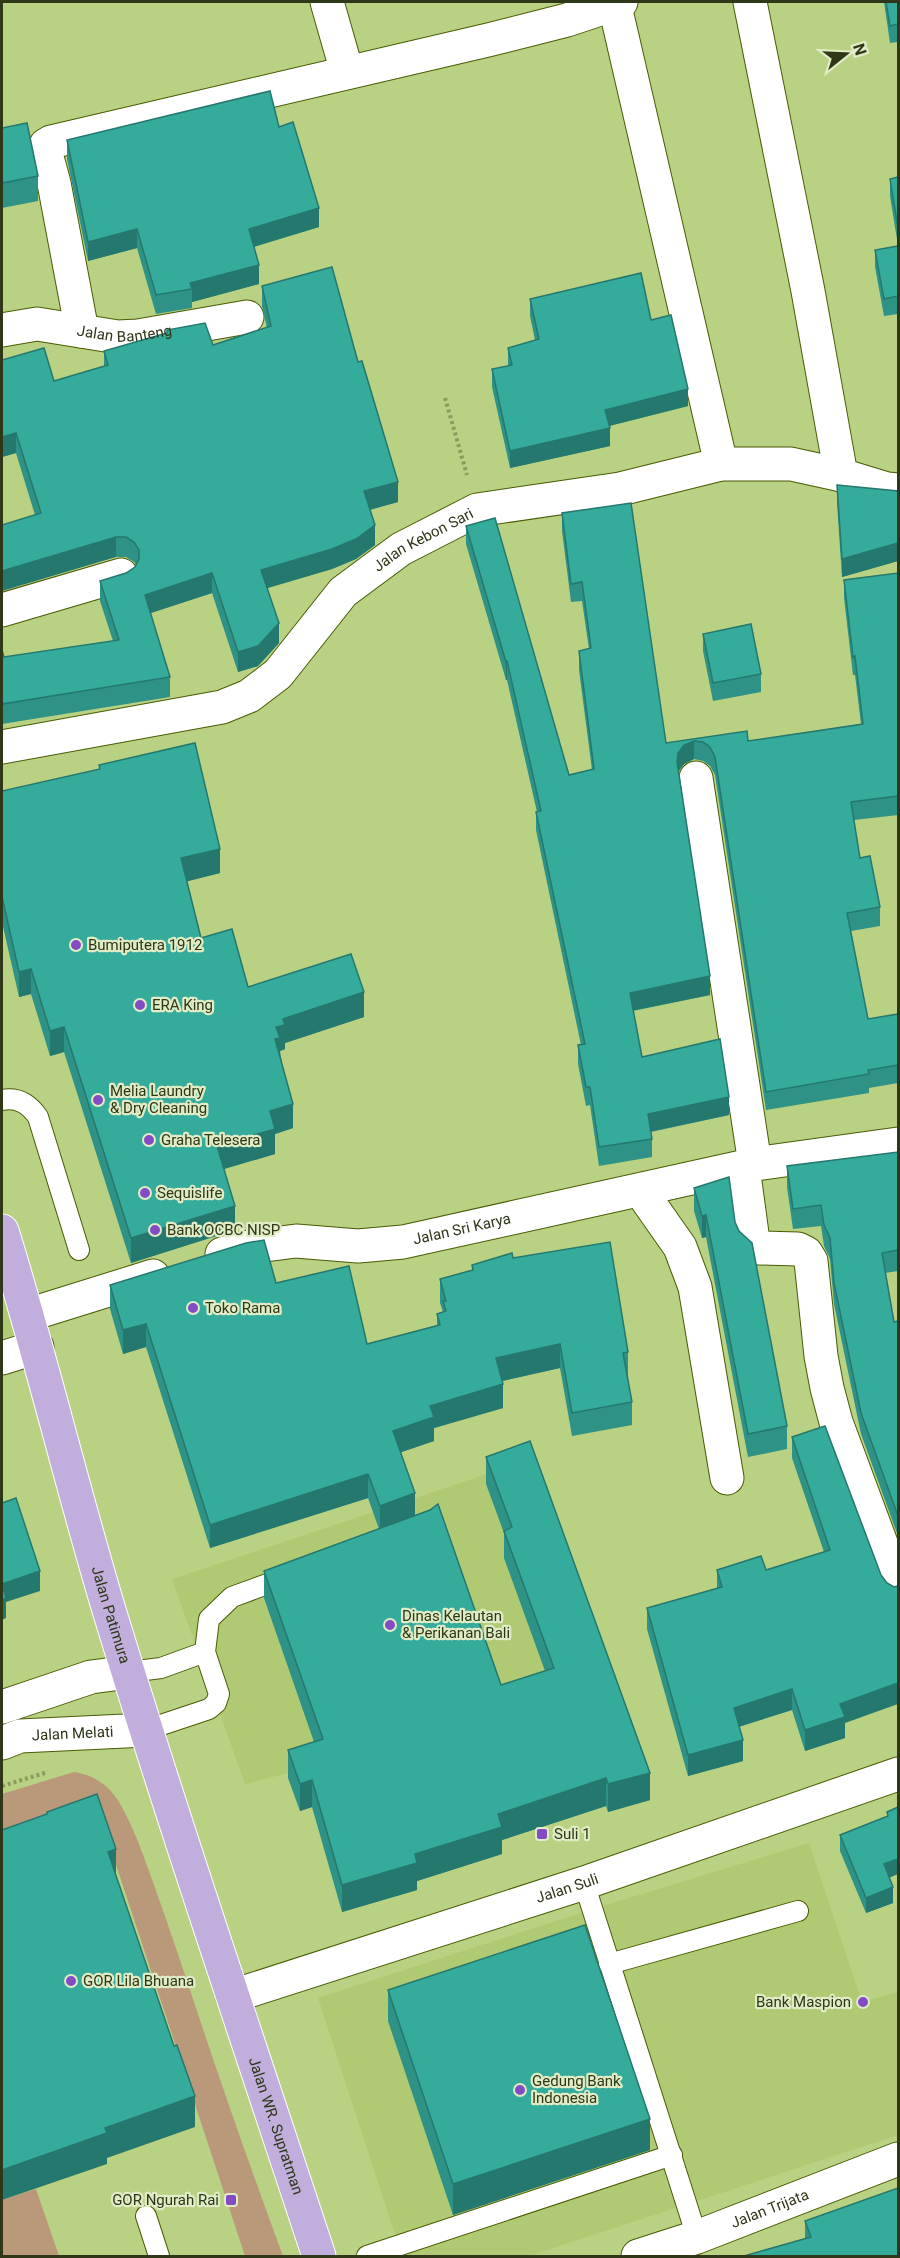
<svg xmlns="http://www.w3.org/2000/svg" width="900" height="2258" viewBox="0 0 900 2258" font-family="Roboto,sans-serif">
  <rect width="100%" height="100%" fill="#b9d182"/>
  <g fill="#b0ca73">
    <polygon points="2,1278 20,1333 2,1339"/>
    <polygon points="532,1459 607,1671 339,1760 245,1784 172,1579"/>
    <polygon points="809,1843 862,2002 898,1992 898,2135 529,2256 402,2256 318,1998 596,1908"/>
  </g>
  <g fill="#ba997b">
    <path d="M74,1772C97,1775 113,1789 123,1809C136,1833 145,1860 154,1885C168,1924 181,1963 194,2002C222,2087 252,2172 283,2256H245L95,1801L2,1833V1794Z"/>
    <polygon points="36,2189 59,2256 2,2256 2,2200"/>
  </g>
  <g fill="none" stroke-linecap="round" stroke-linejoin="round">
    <g stroke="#485b03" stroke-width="22">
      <g id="lane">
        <path d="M2,1100C18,1097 29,1104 38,1117L79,1250"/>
        <polyline points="129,1672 161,1668 205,1652"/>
        <polyline points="146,1730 209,1709 216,1703 219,1694 205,1652 209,1619 232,1597 289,1576"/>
        <polyline points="584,1883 697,2237"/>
        <polyline points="609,1964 798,1911"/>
        <polyline points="146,2216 159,2256"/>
        <polyline points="367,2256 672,2155"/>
      </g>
    </g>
    <g stroke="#485b03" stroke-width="35">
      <g id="street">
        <polyline points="327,2 347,72"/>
        <polyline points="614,2 721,464"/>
        <polyline points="750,2 808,291 841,475"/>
        <path id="s1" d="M2,330L37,324L118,337L138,336L247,317"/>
        <polyline points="82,331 54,183 45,150 46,145 51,142 488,40 567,20 621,2"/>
        <polyline points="2,610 121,575"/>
        <path id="s2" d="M2,747L222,707L249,696L278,674L343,592L401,549L477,510L620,489L721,464H791L841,475L887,489L898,490"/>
        <polyline points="696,778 755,1164"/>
        <polyline points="743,1167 753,1241 759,1248 798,1249 806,1253 811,1261 821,1356 827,1388 836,1422 898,1589"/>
        <polyline points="640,1190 680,1247 695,1287 727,1478"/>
        <path id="s3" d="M222,1254L242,1248L296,1241L358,1246L403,1242L755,1164L898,1144"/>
        <polyline points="28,1315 153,1276"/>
        <polyline points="2,1358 37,1347"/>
        <path id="s4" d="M638,2256L697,2237L898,2159"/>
      </g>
    </g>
    <g stroke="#485b03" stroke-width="35">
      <g id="secondary">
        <polyline points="2,1707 91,1677 129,1672"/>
        <path id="s5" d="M2,1743L20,1736L146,1730"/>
        <path id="s6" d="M233,1996L584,1883L898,1774"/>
      </g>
    </g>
    <g stroke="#fff" stroke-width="35">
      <g id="primary">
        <path id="s7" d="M2,1231C41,1356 71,1484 109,1610C175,1827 248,2041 319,2256"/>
      </g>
    </g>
    <g stroke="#899c5d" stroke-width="4" stroke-dasharray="3 3" stroke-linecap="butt">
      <polyline points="445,398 467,475"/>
      <polyline points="2,1786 48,1772"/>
    </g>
    <use href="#lane" stroke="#fff" stroke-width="20"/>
    <use href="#street" stroke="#fff" stroke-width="33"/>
    <use href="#secondary" stroke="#fff" stroke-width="33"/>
    <use href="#primary" stroke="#c1aedc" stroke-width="33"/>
  </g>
  <g fill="#2e9386">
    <polygon points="884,2 898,2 898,42 890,43"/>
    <polygon points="279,127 319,227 254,247 259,284 192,302 192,308 156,314 137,248 88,261 67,159 67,140"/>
    <polygon points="2,128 38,176 38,201 2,208"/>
    <polygon points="898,177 898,314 884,316 875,267 875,250 898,246 890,196 890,179"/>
    <polygon points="262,286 358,362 398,502 370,510 375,545 356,559 332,569 267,588 279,643 258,666 238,672 212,593 150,613 170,677 170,697 2,724 2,650 4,657 113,641 100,601 100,581 126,573 135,567 136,565 134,562 126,557 116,557 35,515 16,453 2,457 2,360 54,381 104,367 104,351 167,334 167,330 213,345 267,328 262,306"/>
    <polygon points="530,299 651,320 688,406 609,426 610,446 510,468 492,387 492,369 508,366 508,348 535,340 530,316"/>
    <polygon points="837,485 898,491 898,561 842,577 837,503"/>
    <polygon points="562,513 666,743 747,731 748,741 861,724 855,675 853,675 844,598 844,580 898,573 898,815 854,820 860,858 880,907 880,926 851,931 868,1019 898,1014 898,1083 869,1088 869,1093 766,1110 715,775 710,766 703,761 694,759 684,764 679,771 710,995 633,1011 642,1057 729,1115 651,1132 652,1139 652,1157 599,1166 590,1105 586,1106 578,1064 578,1045 581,1045 536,830 536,812 537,812 507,680 506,680 466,544 466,526 569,775 592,770 579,670 579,651 589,649 582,601 571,602 562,531"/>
    <polygon points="703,634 761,674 761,692 713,701 703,651"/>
    <polygon points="99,765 220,873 187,881 201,938 248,987 364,1017 285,1043 285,1049 280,1051 293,1128 275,1134 275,1154 224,1169 235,1230 131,1263 64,1052 50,1056 31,994 19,997 2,922 2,791 99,770"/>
    <polygon points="898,1152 898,1271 885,1273 894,1322 898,1321 898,1536 861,1434 834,1304 830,1259 824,1246 821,1226 793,1229 787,1187 787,1166"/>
    <polygon points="694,1188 735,1222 787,1426 787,1449 748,1457 706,1237 702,1238 694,1211"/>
    <polygon points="513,1258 628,1352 628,1376 627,1376 632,1402 632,1425 572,1436 560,1368 503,1381 503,1408 434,1428 434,1441 401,1452 415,1515 501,1685 545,1671 504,1558 504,1533 486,1484 486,1457 650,1800 608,1812 606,1806 502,1840 502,1854 417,1881 417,1890 342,1912 312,1807 300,1811 288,1778 288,1750 314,1742 264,1598 264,1571 379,1529 368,1498 210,1548 146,1347 123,1354 110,1309 110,1285 276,1283 367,1344 437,1325 437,1314 443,1312 440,1303 440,1279 472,1270 472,1265"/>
    <polygon points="825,1426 845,1723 845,1738 805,1751 792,1710 739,1727 743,1761 688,1776 647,1629 647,1608 717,1589 717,1570 766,1570 824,1552 792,1458 792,1437"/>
    <polygon points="898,1807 890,1878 893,1903 866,1913 840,1851 840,1835 887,1817 887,1812"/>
    <polygon points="388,1990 650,2150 453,2215 388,2021"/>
    <polygon points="805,2221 898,2256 805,2239"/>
  </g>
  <g fill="#25786d">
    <polygon points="319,208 319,227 249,248 249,229"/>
    <polygon points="137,229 137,248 88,261 88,242"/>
    <polygon points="259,265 259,284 192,302 192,289 190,283"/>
    <polygon points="688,389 688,406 605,427 605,410"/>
    <polygon points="610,428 610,446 510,468 510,451"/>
    <polygon points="16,433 16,453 2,457 2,437"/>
    <polygon points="398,482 398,502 364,511 364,491"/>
    <polygon points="375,525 375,545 356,559 332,569 261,590 261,570"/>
    <polygon points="116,537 116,557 2,591 2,571"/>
    <polygon points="898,543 898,561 842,577 842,559"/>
    <polygon points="212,573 212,593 145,615 145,595"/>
    <polygon points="279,623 279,643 258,666 238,672 238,652"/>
    <polygon points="507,661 507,680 506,680 506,662"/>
    <polygon points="694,741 694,759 684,764 678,772 677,762 678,753 684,745"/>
    <polygon points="220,849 220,873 181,883 181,858"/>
    <polygon points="31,969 31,994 19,997 19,972"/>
    <polygon points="710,976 710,995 630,1011 630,993"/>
    <polygon points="364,992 364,1017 285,1043 285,1049 280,1051 280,1063 275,1039 276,1027 283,1019"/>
    <polygon points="64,1027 64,1052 50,1056 50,1031"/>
    <polygon points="729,1097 729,1115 648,1132 648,1114"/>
    <polygon points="293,1104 293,1128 275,1134 275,1154 217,1171 217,1146 270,1111"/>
    <polygon points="235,1206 235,1230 131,1263 131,1238"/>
    <polygon points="706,1215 706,1237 702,1238 702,1216"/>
    <polygon points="146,1324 146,1347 123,1354 123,1330"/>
    <polygon points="560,1344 560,1368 496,1382 496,1358"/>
    <polygon points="503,1384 503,1408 434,1428 434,1441 393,1455 393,1431 430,1406"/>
    <polygon points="368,1474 368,1498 210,1548 210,1525"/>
    <polygon points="415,1493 415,1517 380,1530 380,1506"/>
    <polygon points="40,1571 40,1591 6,1602 6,1618 2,1620 2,1584"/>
    <polygon points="898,1683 898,1704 845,1723 845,1738 805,1751 805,1730 840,1704"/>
    <polygon points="792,1689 792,1710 734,1728 734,1708"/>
    <polygon points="743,1740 743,1761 688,1776 688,1755"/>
    <polygon points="650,1773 650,1800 608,1812 608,1784"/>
    <polygon points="606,1778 606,1806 502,1840 502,1854 417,1881 417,1890 342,1912 342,1885 498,1814"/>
    <polygon points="312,1780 312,1807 300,1811 300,1784"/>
    <polygon points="116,1849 116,1880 108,1852"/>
    <polygon points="898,1859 898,1874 884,1880 884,1864"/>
    <polygon points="893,1887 893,1903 866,1913 866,1898"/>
    <polygon points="195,2096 195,2127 107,2158 107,2164 2,2200 2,2170 105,2128"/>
    <polygon points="650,2119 650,2150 453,2215 453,2184"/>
  </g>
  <g fill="#35ab9c" stroke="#25786d" stroke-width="1.5">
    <polygon points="886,2 898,2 898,24 890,26"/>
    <polygon points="270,91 279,127 293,122 319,208 249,229 259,265 190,283 192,289 156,295 137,229 88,242 67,140"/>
    <polygon points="27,123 38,176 2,183 2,128"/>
    <polygon points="898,177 898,228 890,179"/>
    <polygon points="898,246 898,296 884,299 875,250"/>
    <polygon points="332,267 358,362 362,361 398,482 364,491 375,525 356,539 332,549 261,570 279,623 258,646 238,652 212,573 145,595 170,677 2,704 2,650 4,657 119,640 100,581 126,573 135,567 139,559 139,550 134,542 126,537 116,537 2,571 2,525 41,513 16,433 2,437 2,360 44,348 54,381 108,365 104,351 167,333 167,330 205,323 213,345 271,326 262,286"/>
    <polygon points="641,273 651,320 671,315 688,389 605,410 610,428 510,451 492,369 512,365 508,348 539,339 530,299"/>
    <polygon points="837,485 898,491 898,543 842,559"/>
    <polygon points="631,503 666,743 747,731 748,741 863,724 855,656 853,657 844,580 898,573 898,796 851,802 860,858 870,856 880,907 847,913 868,1019 898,1014 898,1065 868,1070 869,1074 766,1092 715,757 710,747 703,742 694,741 684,745 678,753 677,762 710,976 630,993 642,1057 720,1039 729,1097 648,1114 652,1139 599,1147 590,1087 586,1087 578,1045 585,1044 536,812 541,811 507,661 506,662 466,526 495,518 569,775 594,769 579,651 591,648 582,582 571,584 562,513"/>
    <polygon points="751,624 761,674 713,683 703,634"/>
    <polygon points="195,743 220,849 181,858 201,938 232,929 248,987 351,954 364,992 283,1019 285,1025 276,1027 280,1038 275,1039 293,1104 270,1111 275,1129 217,1146 235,1206 131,1238 64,1027 50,1031 31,969 19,972 2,897 2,791 100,769 99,765"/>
    <polygon points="898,1152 898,1250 882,1253 894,1322 898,1321 898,1516 861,1413 834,1283 830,1238 824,1225 821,1205 793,1209 787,1166"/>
    <polygon points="729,1177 735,1222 739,1231 752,1243 787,1426 748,1434 706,1215 702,1216 694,1188"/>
    <polygon points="264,1240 276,1283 349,1266 367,1344 440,1325 437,1314 446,1311 443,1301 446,1301 440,1279 473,1270 472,1265 512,1253 513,1258 610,1242 628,1352 623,1353 632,1402 572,1413 560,1344 496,1358 503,1384 430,1406 434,1417 393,1431 415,1493 380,1506 368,1474 210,1525 146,1324 123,1330 110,1285 246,1243"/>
    <polygon points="825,1426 881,1575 887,1583 894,1587 898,1586 898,1683 840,1704 845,1717 805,1730 792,1689 734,1708 743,1740 688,1755 647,1608 722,1587 717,1570 761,1556 766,1570 830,1550 792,1437"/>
    <polygon points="530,1441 650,1773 608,1784 606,1778 498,1814 502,1827 415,1854 417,1863 342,1885 312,1780 300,1784 288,1750 323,1739 264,1571 430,1510 438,1504 501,1685 554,1668 504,1531 512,1527 486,1457"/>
    <polygon points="16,1498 40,1571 2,1584 6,1598 2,1600 2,1503"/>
    <polygon points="97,1794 116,1849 108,1852 174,2046 177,2045 195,2096 105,2128 107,2133 2,2170 2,1830 47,1814 47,1812"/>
    <polygon points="898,1807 898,1859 884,1864 893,1887 866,1898 840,1835 888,1816 887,1812"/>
    <polygon points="585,1925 650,2119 453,2184 388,1990"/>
    <polygon points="898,2188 898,2256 744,2256 811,2237 805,2221"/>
  </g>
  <g fill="#844cc3" stroke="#dfecc5" stroke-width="2">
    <circle cx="76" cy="945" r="6"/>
    <circle cx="140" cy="1005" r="6"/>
    <circle cx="98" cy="1100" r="6"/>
    <circle cx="149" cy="1140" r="6"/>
    <circle cx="145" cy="1193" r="6"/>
    <circle cx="155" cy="1230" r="6"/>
    <circle cx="193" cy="1308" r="6"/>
    <circle cx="390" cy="1625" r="6"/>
    <rect x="536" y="1828" width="12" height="12" rx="3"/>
    <circle cx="71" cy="1981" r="6"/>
    <circle cx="863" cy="2002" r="6"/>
    <circle cx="520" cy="2090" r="6"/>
    <rect x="225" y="2194" width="12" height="12" rx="3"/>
  </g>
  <g text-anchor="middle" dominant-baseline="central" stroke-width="4.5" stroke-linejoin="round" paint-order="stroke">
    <g font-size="15" fill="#2e3717" stroke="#dfecc5">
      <text stroke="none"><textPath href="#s1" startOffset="124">Jalan Banteng</textPath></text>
      <text stroke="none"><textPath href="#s2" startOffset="490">Jalan Kebon Sari</textPath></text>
      <text stroke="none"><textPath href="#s3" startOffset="243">Jalan Sri Karya</textPath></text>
      <text stroke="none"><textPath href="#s7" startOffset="399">Jalan Patimura</textPath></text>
      <text stroke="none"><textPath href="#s5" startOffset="72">Jalan Melati</textPath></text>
      <text stroke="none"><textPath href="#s6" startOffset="351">Jalan Suli</textPath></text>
      <text stroke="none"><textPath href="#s7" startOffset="936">Jalan WR. Supratman</textPath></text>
      <text stroke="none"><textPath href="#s4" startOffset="140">Jalan Trijata</textPath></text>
    </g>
    <g font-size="15" fill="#2e3717" stroke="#dfecc5" text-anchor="start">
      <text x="88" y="945">Bumiputera 1912</text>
      <text x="152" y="1005">ERA King</text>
      <text x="110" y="1091">Melia Laundry<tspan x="110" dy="17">&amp; Dry Cleaning</tspan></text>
      <text x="161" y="1140">Graha Telesera</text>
      <text x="157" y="1193">Sequislife</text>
      <text x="167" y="1230">Bank OCBC NISP</text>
      <text x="205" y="1308">Toko Rama</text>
      <text x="402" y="1616">Dinas Kelautan<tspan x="402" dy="17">&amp; Perikanan Bali</tspan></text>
      <text x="554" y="1834">Suli 1</text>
      <text x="83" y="1981">GOR Lila Bhuana</text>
      <text x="851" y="2002" text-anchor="end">Bank Maspion</text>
      <text x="532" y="2081">Gedung Bank<tspan x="532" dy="17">Indonesia</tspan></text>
      <text x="219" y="2200" text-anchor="end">GOR Ngurah Rai</text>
    </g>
  </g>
  <rect width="900" height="2258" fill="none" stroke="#2e3717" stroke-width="6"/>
  <g transform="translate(846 54) rotate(72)" stroke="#dfecc5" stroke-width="4.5" paint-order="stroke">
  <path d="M0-4.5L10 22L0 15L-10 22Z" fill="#2e3717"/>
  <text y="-9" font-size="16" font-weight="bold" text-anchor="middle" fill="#2e3717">N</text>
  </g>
</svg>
